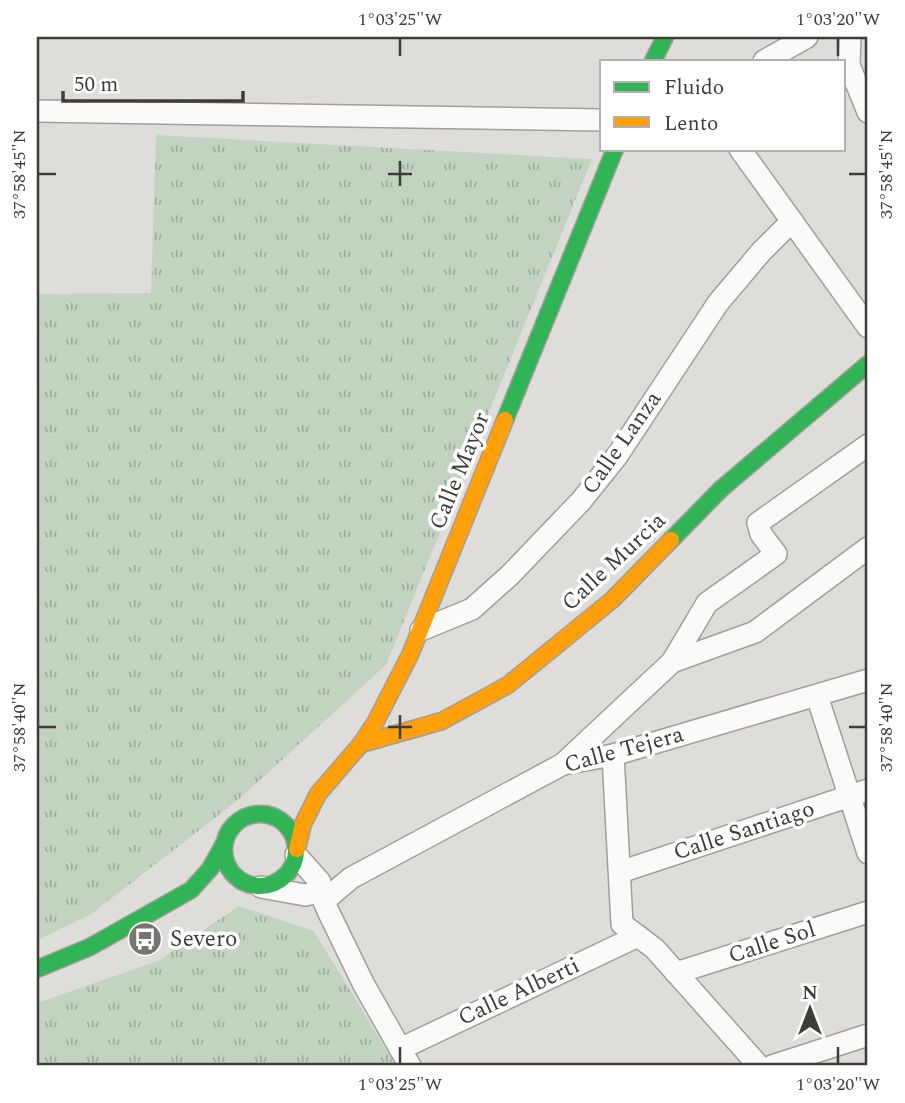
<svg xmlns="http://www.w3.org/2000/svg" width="905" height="1103" viewBox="0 0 905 1103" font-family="Spectral,serif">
  <defs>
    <pattern id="grass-tufts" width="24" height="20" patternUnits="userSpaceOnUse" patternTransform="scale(1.75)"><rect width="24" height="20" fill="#c2d4c1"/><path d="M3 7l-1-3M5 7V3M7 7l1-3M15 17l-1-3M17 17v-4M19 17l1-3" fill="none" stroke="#9fad9e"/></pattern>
  </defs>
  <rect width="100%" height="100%" fill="#dfddd9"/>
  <g fill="url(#grass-tufts)">
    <polygon points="156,135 592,159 386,665 238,800 90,915 37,940 37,294 151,293"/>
    <polygon points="239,906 314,931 396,1066 37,1066 37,1003 158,961"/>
  </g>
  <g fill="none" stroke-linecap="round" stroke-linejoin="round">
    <g stroke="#a09f9c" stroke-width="24">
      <g id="street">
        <polyline points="850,37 849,65 868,112"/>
        <polyline points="764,61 807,37"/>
        <polyline points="37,111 602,120"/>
        <polyline points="740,149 868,327"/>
        <polyline points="421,630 472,609 510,575 581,501 617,456 718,303 761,252 792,221"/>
        <polyline points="672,662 755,632 868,548"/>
        <polyline points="817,696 868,853"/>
        <polyline points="613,755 622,924 655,949 759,1066"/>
        <polyline points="563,764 672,662 707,603 776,554 761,534 758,523 868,445"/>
        <polyline points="296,855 320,882 320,892 328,911 364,985 410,1066"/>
        <polyline points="620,872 868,790"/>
        <polyline points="261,887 305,895 320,892"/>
        <polyline points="325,900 351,878 563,764 613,755 868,680"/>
        <polyline points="676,973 868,912"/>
        <polyline points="400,1049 638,936"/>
        <polyline points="772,1066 868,1035"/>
      </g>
    </g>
    <g stroke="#a09f9c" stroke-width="19">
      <g id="fast">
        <polyline points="653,61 665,37"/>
        <polyline points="505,420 615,149"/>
        <polyline points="671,540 721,489 868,364"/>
        <circle cx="260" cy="850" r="36"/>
        <polyline points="37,969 90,947 191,890 210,869 224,844"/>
      </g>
    </g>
    <g stroke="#a09f9c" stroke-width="19">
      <g id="slow">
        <polyline points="361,744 442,721 508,685 612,600 671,540"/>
        <polyline points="297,849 303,824 318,794 361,744 375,723 410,655 505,420"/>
      </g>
    </g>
    <use href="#street" stroke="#fafaf9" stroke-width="21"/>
    <use href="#fast" stroke="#30b455" stroke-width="16"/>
    <use href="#slow" stroke="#ff9f0a" stroke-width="16"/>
  </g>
  <path fill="none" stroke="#3e3d39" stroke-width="2.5" d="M400,38V56M838,38V56M400,161V186M38,174H56M388,174H412M849,174H866M400,715V739M38,727H56M388,727H412M849,727H866M400,1047V1064M838,1047V1064"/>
  <defs>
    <g id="bus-disc" transform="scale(1.75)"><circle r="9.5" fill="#767571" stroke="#fff"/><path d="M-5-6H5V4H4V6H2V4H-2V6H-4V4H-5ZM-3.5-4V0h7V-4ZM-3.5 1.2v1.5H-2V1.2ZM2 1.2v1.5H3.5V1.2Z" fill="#fff"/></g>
  </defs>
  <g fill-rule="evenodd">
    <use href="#bus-disc" x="145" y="939"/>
  </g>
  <g text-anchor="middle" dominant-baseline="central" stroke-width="7" stroke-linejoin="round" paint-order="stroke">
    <g font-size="23" fill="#3e3d39" stroke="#fff">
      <text transform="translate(622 443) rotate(-55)">Calle Lanza</text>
      <text transform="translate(460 471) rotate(-68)">Calle Mayor</text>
      <text transform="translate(614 562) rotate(-43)">Calle Murcia</text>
      <text transform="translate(624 750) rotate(-15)">Calle Tejera</text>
      <text transform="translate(744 831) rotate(-18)">Calle Santiago</text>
      <text transform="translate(772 943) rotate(-18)">Calle Sol</text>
      <text transform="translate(519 992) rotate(-25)">Calle Alberti</text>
    </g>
    <g font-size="23" fill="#3e3d39" stroke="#fff" text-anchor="start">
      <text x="170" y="939">Severo</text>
    </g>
  </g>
  <rect width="905" height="1103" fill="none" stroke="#ffffff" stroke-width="77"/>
  <rect x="600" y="60" width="245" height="91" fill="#ffffff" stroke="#b2b1b0" stroke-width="2"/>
  <rect x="614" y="82" width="35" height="10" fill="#30b455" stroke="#b2b1b0" stroke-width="2"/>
  <text x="664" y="94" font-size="21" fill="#3e3d39">Fluido</text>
  <rect x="614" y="117" width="35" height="10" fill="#ff9f0a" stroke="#b2b1b0" stroke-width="2"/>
  <text x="664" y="130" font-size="21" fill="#3e3d39">Lento</text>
  <g transform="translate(810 1009)" stroke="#ffffff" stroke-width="5" paint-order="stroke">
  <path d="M0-5L12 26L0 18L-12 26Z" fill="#3e3d39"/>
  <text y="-10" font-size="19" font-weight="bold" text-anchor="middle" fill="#3e3d39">N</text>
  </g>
  <path d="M63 91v10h180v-10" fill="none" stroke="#3e3d39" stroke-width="3.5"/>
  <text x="74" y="91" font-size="21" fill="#3e3d39" stroke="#ffffff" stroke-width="5" paint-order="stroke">50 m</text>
  <rect x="38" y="38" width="828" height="1026" fill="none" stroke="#3e3d39" stroke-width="2.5"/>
  <g font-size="18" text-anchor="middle" fill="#3e3d39">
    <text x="400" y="25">1°03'25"W</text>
    <text x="838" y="25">1°03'20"W</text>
    <text transform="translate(19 174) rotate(-90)" y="6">37°58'45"N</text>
    <text transform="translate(886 174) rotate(-90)" y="6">37°58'45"N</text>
    <text transform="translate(19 727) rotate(-90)" y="6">37°58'40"N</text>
    <text transform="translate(886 727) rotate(-90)" y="6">37°58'40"N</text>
    <text x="400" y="1090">1°03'25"W</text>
    <text x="838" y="1090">1°03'20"W</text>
  </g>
</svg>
